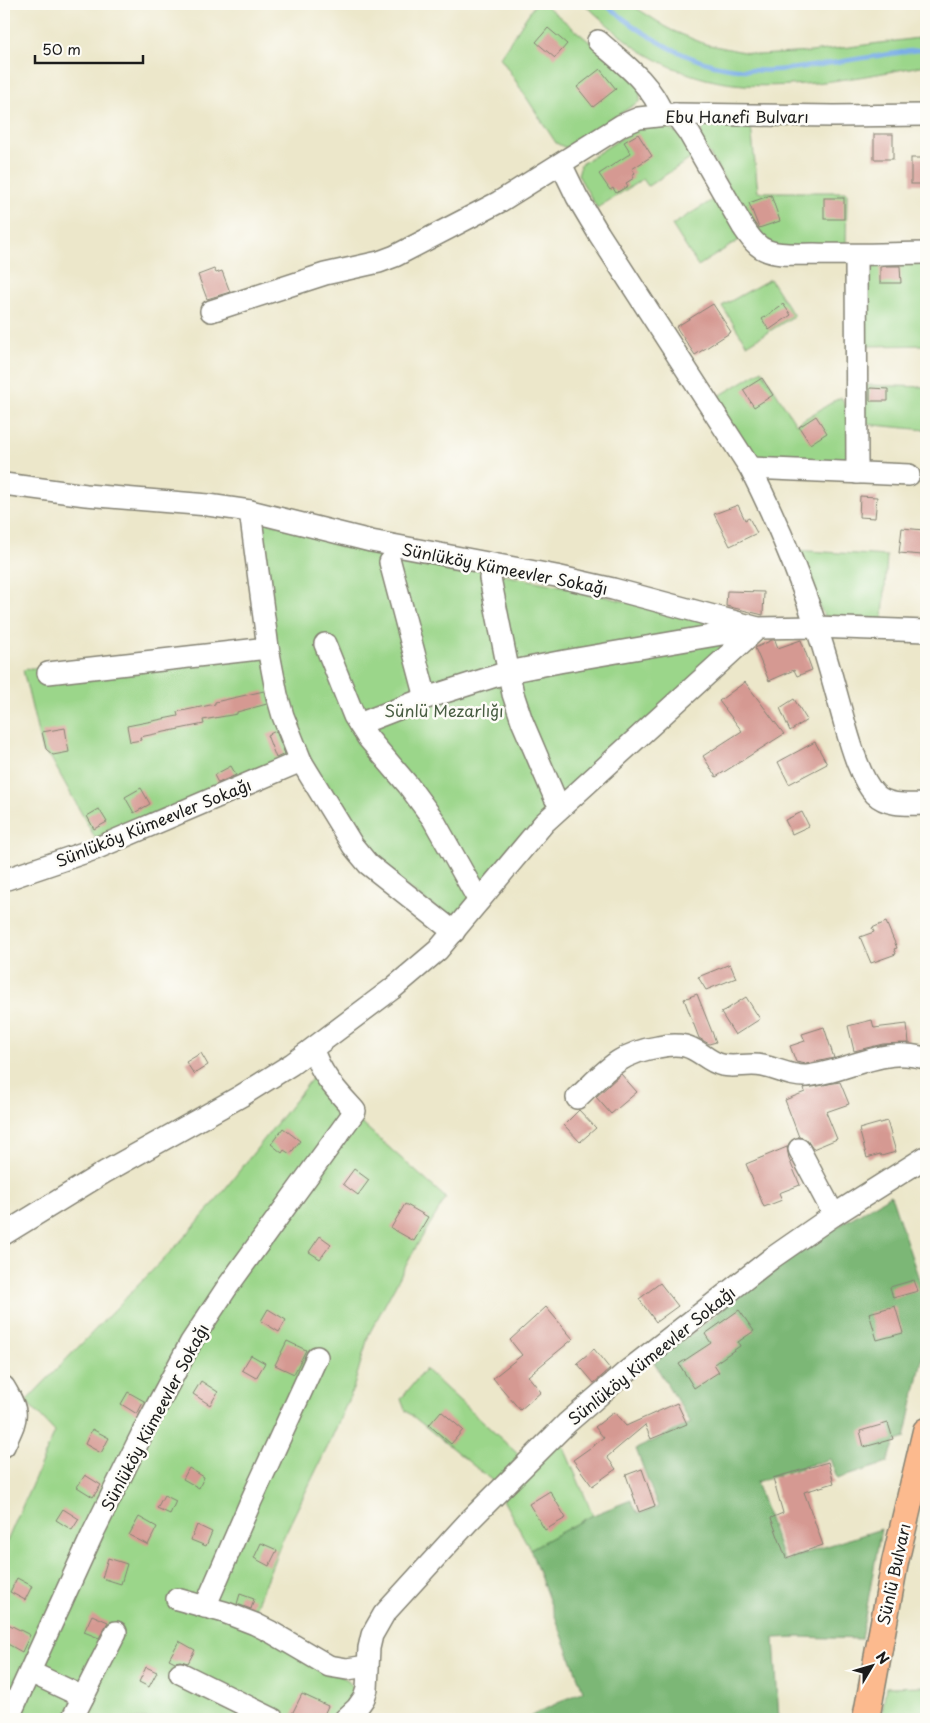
<svg xmlns="http://www.w3.org/2000/svg" width="930" height="1723" viewBox="0 0 930 1723" font-family="'Playpen Sans',sans-serif">
  <rect width="100%" height="100%" fill="#fdfcf7"/>
  <filter id="ink" filterUnits="userSpaceOnUse"><feTurbulence type="fractalNoise" baseFrequency=".02" numOctaves="2"/><feDisplacementMap in="SourceGraphic" scale="10" xChannelSelector="R" yChannelSelector="G"/><feConvolveMatrix kernelMatrix="1 2 1 2 8 2 1 2 1" color-interpolation-filters="sRGB"/></filter>
  <filter id="wash" filterUnits="userSpaceOnUse"><feTurbulence type="fractalNoise" baseFrequency=".0096" numOctaves="4" result="noise"/><feDisplacementMap in="SourceGraphic" scale="20" xChannelSelector="R" yChannelSelector="G"/><feGaussianBlur stdDeviation="1.12" result="paint"/><feColorMatrix in="noise" values="0 0 0 0 0 0 0 0 0 0 0 0 0 0 0 0 0 1.4 0 .05"/><feComposite in="paint" operator="in"/></filter>
  <g filter="url(#wash)">
    <rect width="100%" height="100%" fill="#ece7ca"/>
    <g fill="#9bd68a" stroke="#5c7953">
      <polygon points="535,4 544,4 640,84 640,101 566,148 556,143 500,57"/>
      <path d="M584,4H630L671,30L705,44L758,55L811,52L926,37V65C861,77 771,96 706,79C687,74 667,66 650,56C628,45 603,20 584,4Z"/>
      <polygon points="751,126 758,192 847,192 846,247 777,247 760,239 700,138 703,127"/>
      <polygon points="639,127 665,127 681,135 695,156 648,186 643,179 597,208 578,175 581,164"/>
      <polygon points="719,196 744,237 698,266 672,225"/>
      <polygon points="882,259 926,260 926,345 865,346 865,273"/>
      <polygon points="770,279 794,316 747,345 722,306"/>
      <polygon points="762,370 796,424 841,397 848,411 850,460 842,464 761,464 748,455 714,399"/>
      <polygon points="866,385 926,387 926,430 864,424"/>
      <polygon points="258,519 352,547 562,586 737,629 735,641 454,921 382,869 329,798 284,702"/>
      <polygon points="793,550 887,556 883,619 824,616"/>
      <polygon points="266,653 294,756 95,838 51,758 42,750 23,670 45,666"/>
      <polygon points="314,1076 358,1120 446,1198 416,1247 369,1334 353,1389 329,1444 284,1536 251,1618 303,1657 348,1680 355,1693 336,1719 4,1719 4,1548 55,1432 26,1401 179,1243 210,1208"/>
      <polygon points="425,1369 520,1456 495,1483 405,1410 401,1399"/>
      <polygon points="561,1441 593,1515 530,1549 502,1498"/>
      <polygon points="926,1686 926,1719 881,1719 886,1687"/>
    </g>
    <polygon fill="#7cb776" stroke="#4c6a49" points="891,1195 926,1300 926,1342 905,1438 895,1442 887,1463 837,1479 830,1459 756,1482 784,1561 827,1546 881,1529 861,1639 799,1637 774,1638 779,1719 524,1719 583,1691 530,1549 593,1515 631,1500 638,1514 658,1507 636,1449 691,1423 654,1363 738,1297 823,1235"/>
    <g fill="none" stroke-linecap="round" stroke-linejoin="round">
      <path stroke="#7aaee7" stroke-width="4.5" d="M605,4C640,33 682,61 729,68C764,74 797,68 832,63C863,58 895,53 926,49"/>
    </g>
    <g id="blocks">
      <g fill="#d59992">
        <polygon points="548,28 567,44 555,58 536,42"/>
        <polygon points="600,69 616,89 593,107 577,87"/>
        <polygon points="638,134 652,156 632,169 635,173 632,175 634,178 626,183 628,186 616,193 613,188 610,190 599,174 631,153 624,142"/>
        <rect x="874" y="134" width="19" height="25"/>
        <rect x="911" y="158" width="15" height="26"/>
        <polygon points="771,195 780,221 759,228 749,203"/>
        <rect x="824" y="198" width="20" height="21"/>
        <polygon points="886,266 900,266 901,283 880,283 880,267"/>
        <polygon points="214,269 216,273 222,271 230,292 207,299 198,275"/>
        <polygon points="713,304 731,332 695,355 676,327"/>
        <polygon points="783,304 791,315 769,330 762,319"/>
        <polygon points="762,378 773,395 754,407 743,390"/>
        <polygon points="870,388 888,389 888,401 870,401"/>
        <polygon points="816,416 827,433 810,444 799,427"/>
        <polygon points="860,496 877,497 875,518 859,517"/>
        <polygon points="738,505 745,520 749,518 757,533 730,546 714,514"/>
        <polygon points="902,528 924,530 922,555 899,553"/>
        <polygon points="727,591 764,592 763,615 726,606"/>
        <polygon points="772,640 775,640 778,648 801,640 812,670 797,676 794,670 769,681 755,648"/>
        <polygon points="745,682 784,734 716,777 703,756 742,731 719,701"/>
        <polygon points="264,691 267,704 237,712 237,714 203,720 204,724 140,737 141,740 130,742 127,726 178,716 177,712 215,704 215,702"/>
        <polygon points="794,699 807,720 790,731 780,708"/>
        <polygon points="65,728 69,752 53,755 46,749 42,732"/>
        <polygon points="276,731 285,754 276,758 267,735"/>
        <polygon points="815,742 827,764 789,784 778,762"/>
        <polygon points="231,766 236,775 218,783 214,775"/>
        <polygon points="141,788 150,804 134,813 125,797"/>
        <polygon points="99,809 107,822 94,829 87,816"/>
        <polygon points="802,812 809,826 792,834 785,820"/>
        <polygon points="886,922 897,948 894,949 896,954 871,963 860,937 874,932 872,928"/>
        <polygon points="730,964 736,978 706,990 698,977"/>
        <polygon points="697,994 716,1042 709,1044 699,1038 684,999"/>
        <polygon points="746,997 760,1019 735,1035 721,1013"/>
        <polygon points="872,1020 874,1028 907,1024 909,1043 883,1044 854,1051 848,1026"/>
        <polygon points="824,1027 834,1058 806,1064 796,1062 790,1046 805,1041 802,1034"/>
        <polygon points="201,1053 208,1065 194,1074 186,1062"/>
        <polygon points="621,1074 637,1092 611,1114 596,1097"/>
        <polygon points="840,1082 849,1104 826,1112 837,1139 813,1149 806,1139 799,1137 785,1100 805,1092 804,1088"/>
        <polygon points="579,1110 596,1128 580,1142 564,1125"/>
        <polygon points="887,1121 896,1152 881,1156 880,1154 867,1158 859,1129"/>
        <polygon points="283,1128 300,1141 290,1154 284,1150 282,1153 271,1144"/>
        <polygon points="787,1147 789,1159 800,1185 779,1193 782,1200 764,1207 746,1164"/>
        <polygon points="354,1169 369,1180 358,1195 343,1184"/>
        <polygon points="405,1204 428,1217 414,1241 391,1228"/>
        <polygon points="320,1236 331,1244 320,1259 309,1252"/>
        <polygon points="914,1280 918,1291 893,1298 890,1287"/>
        <polygon points="660,1283 678,1306 656,1322 639,1299"/>
        <polygon points="895,1306 903,1333 877,1340 869,1313"/>
        <polygon points="546,1307 573,1339 528,1376 541,1392 520,1410 493,1378 522,1355 510,1340"/>
        <polygon points="268,1309 286,1320 279,1332 261,1321"/>
        <polygon points="739,1310 754,1331 738,1342 740,1346 714,1364 719,1372 694,1388 679,1364 711,1343 705,1334"/>
        <polygon points="287,1341 306,1350 294,1374 275,1365"/>
        <polygon points="594,1349 610,1369 594,1383 577,1363"/>
        <polygon points="251,1355 265,1363 256,1378 242,1370"/>
        <polygon points="201,1381 218,1392 210,1405 193,1394"/>
        <polygon points="128,1392 144,1401 137,1414 121,1404"/>
        <polygon points="677,1403 687,1424 651,1439 645,1425 607,1457 616,1469 592,1486 573,1460 604,1438 595,1427 614,1412 626,1426"/>
        <polygon points="441,1411 463,1430 451,1444 429,1425"/>
        <polygon points="888,1423 893,1439 864,1447 860,1431"/>
        <polygon points="92,1429 109,1438 101,1453 85,1444"/>
        <polygon points="828,1462 834,1483 804,1492 823,1545 786,1558 771,1518 783,1513 773,1478"/>
        <polygon points="189,1468 204,1477 199,1488 183,1479"/>
        <polygon points="642,1469 655,1506 639,1512 626,1475"/>
        <polygon points="85,1475 101,1485 93,1497 77,1487"/>
        <polygon points="550,1491 566,1518 545,1530 529,1504"/>
        <polygon points="164,1495 176,1501 170,1514 157,1508"/>
        <polygon points="63,1509 79,1519 72,1530 56,1520"/>
        <polygon points="139,1517 157,1527 148,1545 129,1535"/>
        <polygon points="197,1525 212,1532 206,1546 191,1540"/>
        <polygon points="261,1543 277,1550 269,1566 254,1558"/>
        <polygon points="108,1558 127,1564 121,1584 102,1578"/>
        <polygon points="17,1578 32,1586 25,1600 10,1592"/>
        <polygon points="240,1594 254,1599 251,1609 237,1604"/>
        <polygon points="92,1615 108,1622 99,1638 84,1632"/>
        <polygon points="8,1624 30,1635 22,1652 4,1642 4,1633"/>
        <polygon points="179,1641 195,1650 188,1663 180,1661 175,1662 169,1659"/>
        <polygon points="146,1667 157,1672 149,1687 139,1682"/>
        <polygon points="302,1694 328,1706 322,1719 294,1719 296,1716 292,1714"/>
      </g>
    </g>
  </g>
  <g filter="url(#ink)">
    <use href="#blocks" fill-opacity="0" stroke="#848273" stroke-width="1"/>
    <g fill="none" stroke-linecap="round" stroke-linejoin="round">
      <g stroke="#848273" stroke-width="24">
        <g id="minor">
          <path d="M598,41C623,63 651,83 663,115"/>
          <path d="M675,114L689,133L743,227C750,237 756,247 768,251C782,256 799,254 814,254C851,255 889,254 926,253"/>
          <path d="M561,164L577,197L599,234L750,468C776,519 798,572 816,626C827,657 835,689 844,721C850,742 860,779 875,794C888,807 910,804 926,804"/>
          <polyline points="856,255 857,473"/>
          <polyline points="211,311 325,274 379,262 395,256 499,202 622,125 639,118 675,114 834,116 926,115"/>
          <polyline points="750,468 909,475"/>
          <polyline points="4,484 86,495 208,505 250,511 371,541 556,576 613,589 758,628 816,627 926,631"/>
          <polyline points="250,511 268,648 277,695 283,716 301,761 353,846 368,864 454,932"/>
          <polyline points="390,562 426,698"/>
          <polyline points="490,578 513,694 522,721 555,798"/>
          <polyline points="325,644 354,716 368,738 408,785 433,819 479,901"/>
          <polyline points="48,673 268,648"/>
          <polyline points="359,724 426,698 508,672 559,662 751,629"/>
          <polyline points="4,880 95,849 301,761"/>
          <path d="M577,1098C605,1072 618,1053 658,1047C667,1045 676,1044 685,1046C699,1049 708,1062 722,1065C735,1068 749,1063 763,1066C778,1069 792,1077 807,1076C838,1073 865,1057 896,1055C906,1054 916,1056 926,1058"/>
          <polyline points="799,1149 834,1215"/>
          <polyline points="4,1234 105,1172 241,1096 292,1064 392,989 438,950 544,823 758,628"/>
          <path d="M4,1387C21,1415 17,1417 4,1446"/>
          <polyline points="177,1599 224,1612 255,1624 271,1632 329,1666 347,1669 367,1666"/>
          <polyline points="205,1607 251,1501 317,1357"/>
          <polyline points="30,1672 83,1697"/>
          <polyline points="180,1673 273,1719"/>
          <path d="M8,1719L93,1533L142,1434L191,1342L228,1286L355,1111C338,1092 320,1074 313,1049"/>
          <polyline points="72,1719 116,1632"/>
          <polyline points="345,1719 357,1708 364,1698 367,1689 369,1648 372,1635 384,1614 469,1521 567,1423 626,1372 772,1258 834,1215 926,1157"/>
        </g>
      </g>
      <g stroke="#848273" stroke-width="29">
        <polyline id="major" points="866,1719 895,1562 926,1431"/>
      </g>
      <use href="#minor" stroke="#fff" stroke-width="21"/>
      <use href="#major" stroke="#fcba8e" stroke-width="26"/>
    </g>
  </g>
  <g text-anchor="middle" dominant-baseline="central" stroke-width="5" stroke-linejoin="round" paint-order="stroke">
    <g font-size="16" fill="#1c1c1c" stroke="#fdfcf7">
      <text x="737" y="116">Ebu Hanefi Bulvarı</text>
      <text transform="translate(505 568) rotate(11)">Sünlüköy Kümeevler Sokağı</text>
      <text transform="translate(153 822) rotate(-22)">Sünlüköy Kümeevler Sokağı</text>
      <text transform="translate(651 1355) rotate(-39)">Sünlüköy Kümeevler Sokağı</text>
      <text transform="translate(154 1417) rotate(-62)">Sünlüköy Kümeevler Sokağı</text>
      <text transform="translate(893 1574) rotate(-78)">Sünlü Bulvarı</text>
    </g>
    <g font-size="16" fill="#485d42" stroke="#fdfcf7">
      <text x="444" y="710">Sünlü Mezarlığı</text>
    </g>
  </g>
  <rect width="930" height="1723" fill="none" stroke="#fdfcf7" stroke-width="20"/>
  <g transform="translate(872 1666) rotate(52)" stroke="#fdfcf7" stroke-width="4" paint-order="stroke">
  <path d="M0-4L9 19L0 12L-9 19Z" fill="#1c1c1c"/>
  <text y="-8" font-size="14" font-weight="bold" text-anchor="middle" fill="#1c1c1c">N</text>
  </g>
  <path d="M35 55v8h108v-8" fill="none" stroke="#1c1c1c" stroke-width="2.5"/>
  <text x="42" y="55" font-size="15" fill="#1c1c1c" stroke="#fdfcf7" stroke-width="4" paint-order="stroke">50 m</text>
</svg>
